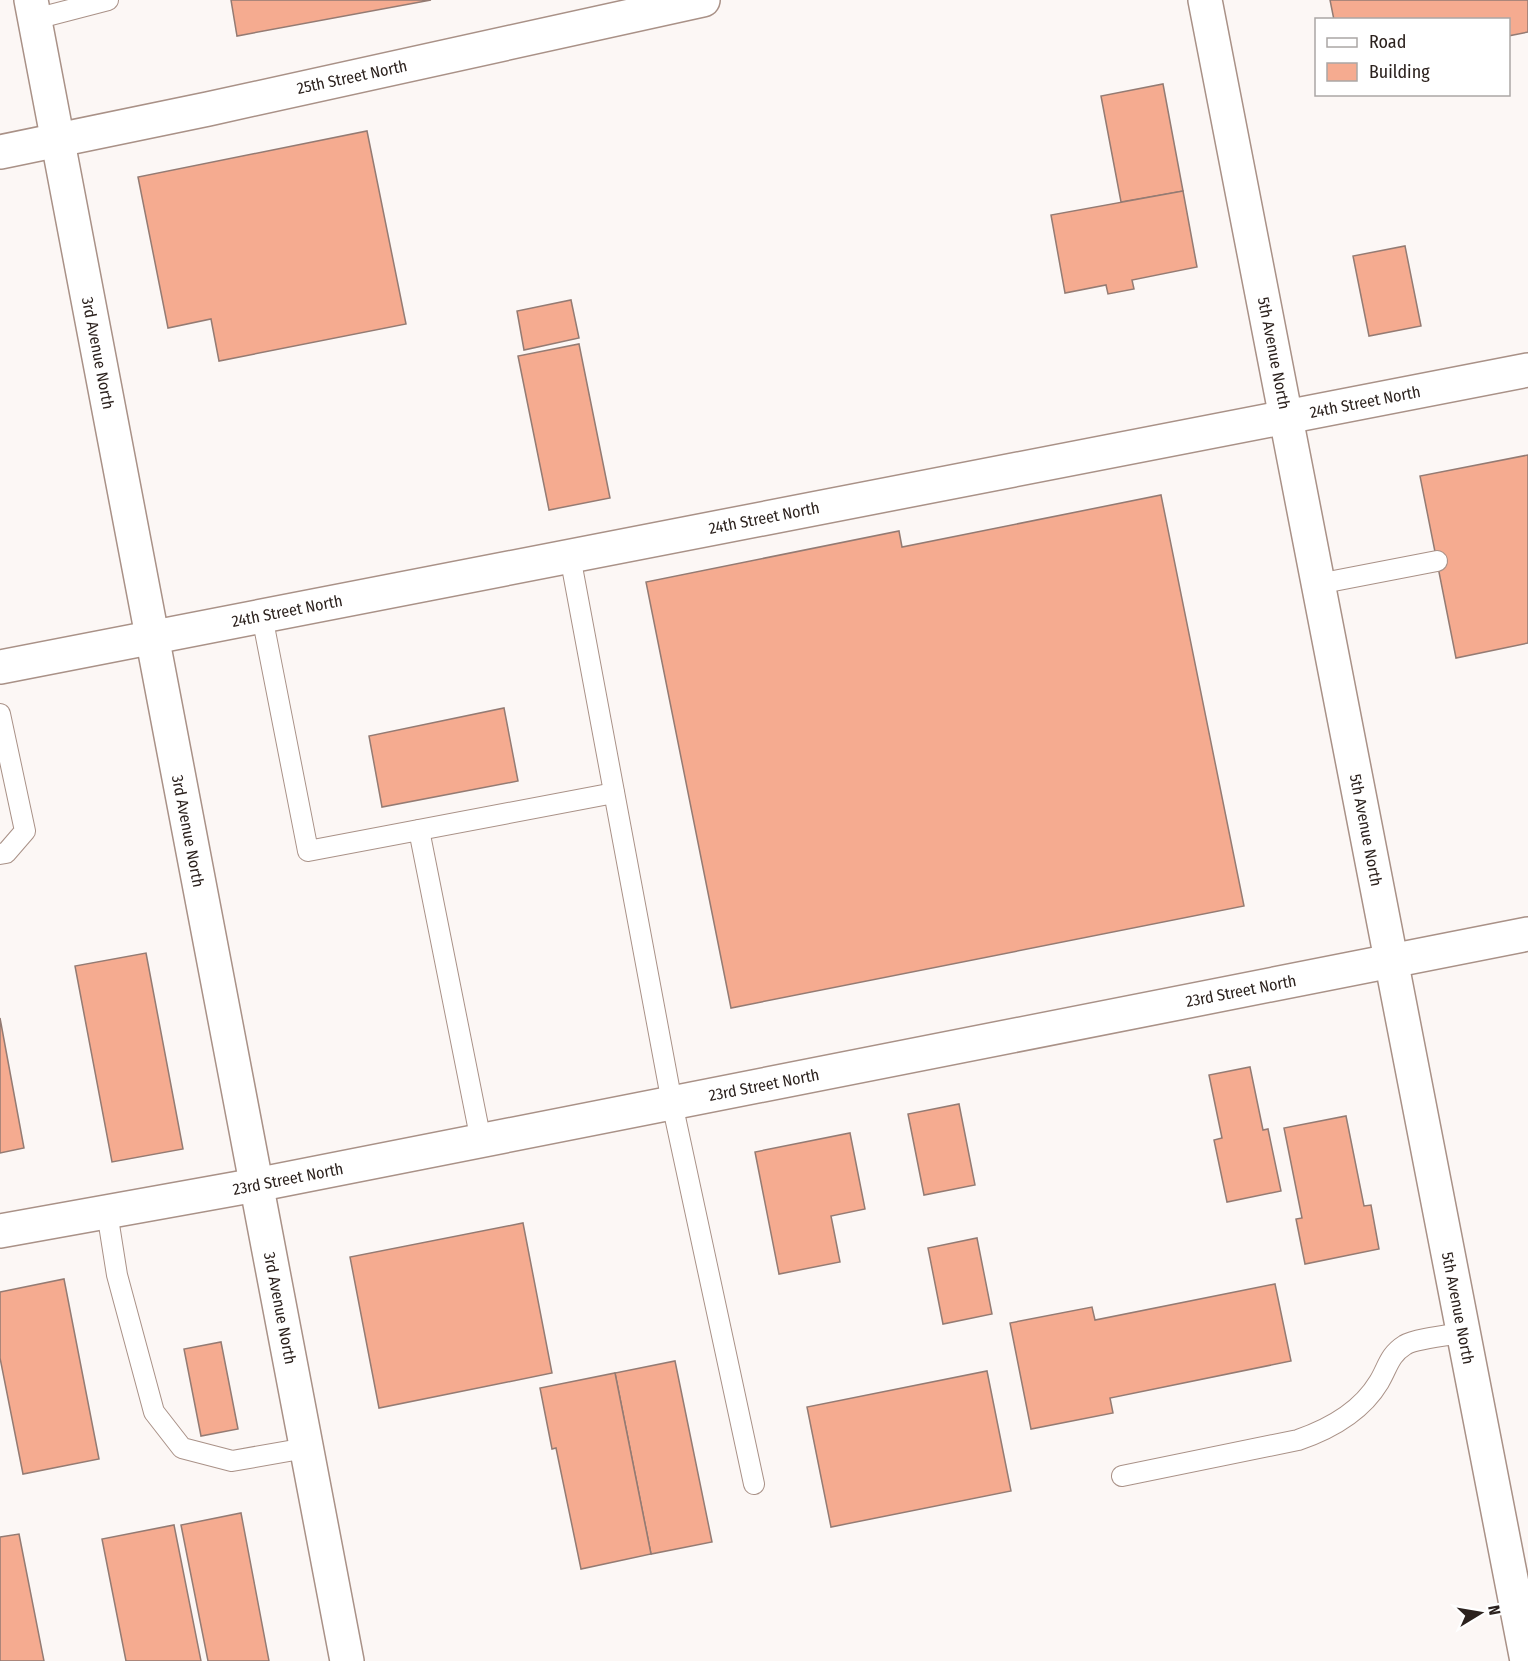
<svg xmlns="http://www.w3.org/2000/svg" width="1528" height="1661" viewBox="0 0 1528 1661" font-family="'Fira Sans Condensed',sans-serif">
  <rect width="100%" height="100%" fill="#fcf7f5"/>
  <g fill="#f5ab90" stroke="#947b73" stroke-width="1.5">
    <polygon points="231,0 431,0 237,36"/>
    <polygon points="1330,0 1528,0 1528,32 1508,36 1508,20 1334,20"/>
    <polygon points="1163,84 1183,191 1121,202 1101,96"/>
    <polygon points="367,131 406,324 219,361 211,319 168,328 138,177"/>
    <polygon points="1183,191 1197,267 1132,280 1134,289 1108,294 1106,285 1065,293 1051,215"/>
    <polygon points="1405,246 1421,326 1369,336 1353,256"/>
    <polygon points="571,300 579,338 524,350 517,311"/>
    <polygon points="579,344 610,498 549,510 518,356"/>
    <polygon points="1528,455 1528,643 1456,658 1420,476"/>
    <polygon points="1161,495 1244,906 731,1008 646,582 899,531 902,547"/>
    <polygon points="504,708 518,781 382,807 369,736"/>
    <polygon points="146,953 183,1149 112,1162 75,966"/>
    <polygon points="0,1018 24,1148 0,1153"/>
    <polygon points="1250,1067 1263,1130 1268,1129 1281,1191 1227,1202 1214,1140 1222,1138 1209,1075"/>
    <polygon points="959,1104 975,1185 924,1195 908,1114"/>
    <polygon points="1346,1116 1364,1206 1371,1205 1379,1249 1305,1264 1296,1219 1302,1218 1284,1128"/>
    <polygon points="850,1133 865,1209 831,1216 840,1262 779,1274 755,1152"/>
    <polygon points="523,1223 552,1373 379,1408 350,1257"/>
    <polygon points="977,1238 992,1314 943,1324 928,1248"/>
    <polygon points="64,1279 99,1459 23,1474 0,1358 0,1292"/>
    <polygon points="1275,1284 1291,1361 1110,1398 1113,1413 1031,1429 1010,1323 1092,1307 1095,1320"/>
    <polygon points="221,1342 238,1429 201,1436 184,1349"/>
    <polygon points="675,1361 712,1542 651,1554 615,1373"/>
    <polygon points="987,1371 1011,1491 831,1527 807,1407"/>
    <polygon points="615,1373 651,1554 581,1569 556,1448 552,1449 540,1388"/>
    <polygon points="241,1513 269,1661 208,1661 181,1525"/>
    <polygon points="174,1525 201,1661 126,1661 102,1539"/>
    <polygon points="19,1534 44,1661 0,1661 0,1537"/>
  </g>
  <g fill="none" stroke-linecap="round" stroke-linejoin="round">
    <g stroke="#a99187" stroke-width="22">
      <g id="service">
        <polyline points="35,19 108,0"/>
        <polyline points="570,556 672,1103 754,1484"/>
        <polyline points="1318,584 1437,561"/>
        <polyline points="262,616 308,851 614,793"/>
        <polyline points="0,714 25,831 6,853 0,854"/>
        <polyline points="419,830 481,1141"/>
        <polyline points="107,1212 117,1275 154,1412 182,1448 232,1461 306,1448"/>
        <path d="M1122,1476L1298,1440C1330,1429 1361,1412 1379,1382C1388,1367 1389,1355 1405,1345C1414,1339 1451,1335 1463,1333"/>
      </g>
    </g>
    <g stroke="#a99187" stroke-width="36">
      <g id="minor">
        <polyline points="31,0 347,1661"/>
        <polyline points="1205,0 1527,1661"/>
        <polyline points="0,667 1528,370"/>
        <polyline points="0,1231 256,1185 1528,934"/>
      </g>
    </g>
    <g stroke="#a99187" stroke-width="36">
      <polyline id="secondary" points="0,152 208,109 703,0"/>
    </g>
    <use href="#service" stroke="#fff" stroke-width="20"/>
    <use href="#minor" stroke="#fff" stroke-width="33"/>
    <use href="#secondary" stroke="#fff" stroke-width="33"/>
  </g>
  <g text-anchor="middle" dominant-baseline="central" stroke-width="6" stroke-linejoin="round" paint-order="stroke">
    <g font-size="16" fill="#2c221e" stroke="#fff">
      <text transform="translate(352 77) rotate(-12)">25th Street North</text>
      <text transform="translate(98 353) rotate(79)">3rd Avenue North</text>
      <text transform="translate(1274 353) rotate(79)">5th Avenue North</text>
      <text transform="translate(1365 402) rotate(-11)">24th Street North</text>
      <text transform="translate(764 518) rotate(-11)">24th Street North</text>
      <text transform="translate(287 611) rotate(-11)">24th Street North</text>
      <text transform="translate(1366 830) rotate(79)">5th Avenue North</text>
      <text transform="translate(188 831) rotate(79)">3rd Avenue North</text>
      <text transform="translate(1241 991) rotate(-11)">23rd Street North</text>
      <text transform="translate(764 1085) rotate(-11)">23rd Street North</text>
      <text transform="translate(288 1179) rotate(-11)">23rd Street North</text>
      <text transform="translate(280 1308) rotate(79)">3rd Avenue North</text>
      <text transform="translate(1458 1308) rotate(79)">5th Avenue North</text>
    </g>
  </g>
  <rect x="1315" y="18" width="195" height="78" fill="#ffffff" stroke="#aba7a5" stroke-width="1.5"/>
  <rect x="1327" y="38" width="30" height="9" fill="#ffffff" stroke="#aba7a5" stroke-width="1.5"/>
  <text x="1369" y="48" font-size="18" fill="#2c221e">Road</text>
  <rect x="1327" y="63" width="30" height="18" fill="#f5ab90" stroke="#aba7a5" stroke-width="1.5"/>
  <text x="1369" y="78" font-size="18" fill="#2c221e">Building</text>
  <g transform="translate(1480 1613) rotate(79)" stroke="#ffffff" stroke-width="4.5" paint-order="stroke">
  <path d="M0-4.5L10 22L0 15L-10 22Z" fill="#2c221e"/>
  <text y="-9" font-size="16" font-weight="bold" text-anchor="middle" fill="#2c221e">N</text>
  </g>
</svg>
